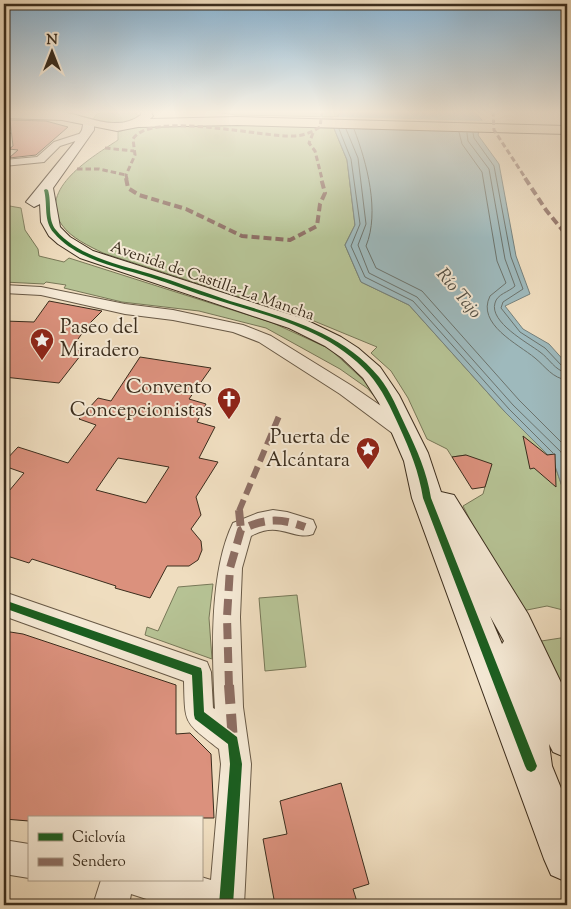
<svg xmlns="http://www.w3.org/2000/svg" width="571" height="909" viewBox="0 0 571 909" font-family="'Sorts Mill Goudy',serif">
  <rect width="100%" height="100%" fill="#efddbf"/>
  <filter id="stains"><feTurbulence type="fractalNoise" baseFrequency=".004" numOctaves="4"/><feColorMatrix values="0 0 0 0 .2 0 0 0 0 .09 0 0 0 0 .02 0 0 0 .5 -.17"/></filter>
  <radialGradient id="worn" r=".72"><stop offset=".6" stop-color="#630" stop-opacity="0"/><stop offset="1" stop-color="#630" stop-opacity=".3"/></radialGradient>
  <g fill="#b6c294" stroke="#787858">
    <path d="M108,111H132L139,116C129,125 103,127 93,119L97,114Z"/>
    <polygon points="210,111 341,111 337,117 235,115"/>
    <path d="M176,123L333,126L347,160L355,225L345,245L361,282L409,305L505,412L553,460L567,501V611L547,606L517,612L463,506L483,494L488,476L466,455L452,457L447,449L427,439L408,398L391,371L371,353L377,347L314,321L103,253C89,246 71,238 62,225C36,189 94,156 118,140V132L137,126Z"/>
    <polygon points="4,205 21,208 25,230 38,249 39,256 64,262 69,258 273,323 330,349 371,387 377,399 367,388 340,369 266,328 199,311 122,302 64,288 66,285 46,282 44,284 4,282 4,209 7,207"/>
    <polygon points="213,584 209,618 212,659 145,635 147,627 158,631 178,587"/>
    <polygon points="297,595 306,667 265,671 259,598"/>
    <polygon points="567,637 567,697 535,642"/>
  </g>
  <polygon fill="#9eb9bc" stroke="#76817c" points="341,111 474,111 482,120 478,135 499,164 516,256 530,294 505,306 523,329 549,344 567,364 567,501 553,460 505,412 409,305 361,282 345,245 355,225 347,160 333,126"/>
  <polygon fill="#efddbf" points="334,117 485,121 483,130 330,126"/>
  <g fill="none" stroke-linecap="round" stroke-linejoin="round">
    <g stroke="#6c736c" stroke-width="1">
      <polyline points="339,129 351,159 360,224 351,246 365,277 413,301 509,409 553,453"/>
      <polyline points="346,129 358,158 366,224 358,245 369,273 417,297 513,405 561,452 567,467"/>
      <path d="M354,129C367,163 380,212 366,246L376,268L422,291L519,400L567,448"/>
      <path d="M459,132L462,144L482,172L497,261L506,283L490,296C476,324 518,344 535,358C546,367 552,378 567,380"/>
      <path d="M467,133L468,141L489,169L505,259L515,286C509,292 497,294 495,303C489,322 528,343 540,352C550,359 554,370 567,373"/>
      <polyline points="473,133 474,138 494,166 511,257 523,289 503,302 501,308 520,332 545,348 562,366 567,367"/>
    </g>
  </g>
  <g fill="#db917d" stroke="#3b2d1d" fill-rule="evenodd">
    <polygon points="10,120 46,121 68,127 36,155 9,158 18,150 9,149 13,146"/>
    <polygon points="49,301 102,311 88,325 71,349 84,351 59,383 4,377 4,321 34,322"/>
    <path d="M140,357L211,368L189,399L206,404L197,422L215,427L199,458L218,462L196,497L201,515L191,529L201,541L202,550L198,560L189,566H167L150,598L115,588L116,586L32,559L29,563L4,555V497L24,473L4,466V462L18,447L68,463L96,425L79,419L98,398L111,401ZM118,458L169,467L146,503L96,490Z"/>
    <polygon points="523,436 547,455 555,454 556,487 534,468 530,469"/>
    <polygon points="466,455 492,464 485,487 472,489 452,457"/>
    <polygon points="4,631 23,634 176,685 176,734 190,733 211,754 214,818 29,818 29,821 4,819"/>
    <polygon points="341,783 369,884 353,889 358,905 275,905 263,839 287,834 280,801"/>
  </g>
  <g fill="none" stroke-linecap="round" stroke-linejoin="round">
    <g stroke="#685946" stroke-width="2">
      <g id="street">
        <polygon points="4,116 8,119 11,132 4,138"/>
        <polygon points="85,132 90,135 88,137 60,146 44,162 4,166 4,160 37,157 54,142"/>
        <polygon points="4,285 41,287 125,304 173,310 243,325 271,336 352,386 413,428 416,433 413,438 406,440 399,438 340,394 259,342 233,332 173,320 125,314 41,295 4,293"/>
        <path d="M273,510L287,512L313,520L316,527L313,534C292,541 280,520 251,536L242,568L240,617L243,707L251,764L244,905H165L131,894L129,905H93L101,880H201V877L211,880L221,764L219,749C184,721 185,726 184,681L4,616V592L207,662L211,672L213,708L215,709C212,655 209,572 233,523L258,513Z"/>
        <polygon points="4,840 29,844 29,878 4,874"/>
      </g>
    </g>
    <g stroke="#3b2d1d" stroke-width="2">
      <path id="secondary" d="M88,119L94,123V130L53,188L60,227L70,237L93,251L304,319L341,337L358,348L380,367L399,395L428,453L441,492L454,495L528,614L567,695V758L553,752L549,744L552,766L567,803V882L551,875L544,859L412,498L404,461L379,403L363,378L342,358L325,346L289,328L80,258L58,244L49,236L41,222L40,204L34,207L26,202L74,143L82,130L84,120ZM490,616L504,641L502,644Z"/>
    </g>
    <g stroke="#3b2d1d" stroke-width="2">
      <path id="primary" d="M34,111C43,111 53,111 62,112C88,116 116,133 141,115L140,111H150L153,116L150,119L237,117L567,126V134L237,125L138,127L117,131L62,120L4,118V111Z"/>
    </g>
    <use href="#street" fill="#f5e9d5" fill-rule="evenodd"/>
    <use href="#secondary" fill="#f5e9d5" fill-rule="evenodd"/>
    <use href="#primary" fill="#efddbf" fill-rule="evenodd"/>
    <g stroke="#8d6e63" stroke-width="3" stroke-dasharray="5.5 3" stroke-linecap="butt">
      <polyline points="304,111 321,113"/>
      <polyline points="493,111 494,130 526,179"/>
      <polyline points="4,119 6,132 4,135"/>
      <polyline points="313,133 309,143 315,151 322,179"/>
      <polyline points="105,148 134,151"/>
      <polyline points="77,169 99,169 126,175"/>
      <path d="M127,179L126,175L135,155L133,139C151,110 264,138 295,136C305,135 312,132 320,127L322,111"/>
    </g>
    <g stroke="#8d6e63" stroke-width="4" stroke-dasharray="8 4" stroke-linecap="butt">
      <polyline points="126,178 128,188 139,195 186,209 242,236 290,240 317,226 320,204 325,193 321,178"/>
      <polyline points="525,178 546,210 564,232 565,264"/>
    </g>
    <polyline stroke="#8d6e63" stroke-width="5" stroke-dasharray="9 5" stroke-linecap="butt" points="565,263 567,299"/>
    <polyline stroke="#8d6e63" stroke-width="6" stroke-dasharray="12 6" stroke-linecap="butt" points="239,511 279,416"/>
    <g stroke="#8d6e63" stroke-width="8" stroke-dasharray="16 8" stroke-linecap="butt">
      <polyline points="239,510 241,530"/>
      <path d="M229,687L227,617L230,568L241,530C264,518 281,518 305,527"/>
    </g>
    <polyline stroke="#8d6e63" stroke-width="10" stroke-dasharray="19 10" stroke-linecap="butt" points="229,685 233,741"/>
    <g stroke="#f5e9d5" stroke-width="3">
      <g id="cycleway">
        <path d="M46,189L48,190C52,203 47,219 56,230C77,256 120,265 151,274C177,282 203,292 230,301C283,317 343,332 379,377C391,392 398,410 406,427C417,450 427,472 431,498L537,766L535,770L531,772L527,770L525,766L423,498C419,472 410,450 399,426C391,408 382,389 369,374C330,330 271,317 217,300C194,293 172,284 149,277C117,267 77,260 54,233C43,221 48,205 44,190Z"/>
        <polygon points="4,600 201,668 202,672 204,712 237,737 242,764 233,905 219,905 230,764 228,744 195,719 194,715 192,675 4,608"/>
      </g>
    </g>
    <use href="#cycleway" fill="#1b5e20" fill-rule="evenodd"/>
  </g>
  <linearGradient id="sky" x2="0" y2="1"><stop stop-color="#8ab6d6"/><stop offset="0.47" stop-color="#f8f0e2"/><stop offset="1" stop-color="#f8f0e2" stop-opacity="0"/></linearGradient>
  <rect width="571" height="238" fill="url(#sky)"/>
  <defs>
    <g id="sight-pin" transform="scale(1.25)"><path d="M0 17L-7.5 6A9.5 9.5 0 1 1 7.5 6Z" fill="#8f2418" stroke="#f5e9d5"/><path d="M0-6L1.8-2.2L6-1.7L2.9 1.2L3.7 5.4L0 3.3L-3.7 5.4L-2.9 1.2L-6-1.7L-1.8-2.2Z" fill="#fff"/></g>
    <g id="church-pin" transform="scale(1.25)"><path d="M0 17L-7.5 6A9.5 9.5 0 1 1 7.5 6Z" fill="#8f2418" stroke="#f5e9d5"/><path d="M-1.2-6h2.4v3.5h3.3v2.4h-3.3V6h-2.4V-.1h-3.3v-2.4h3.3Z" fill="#fff"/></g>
  </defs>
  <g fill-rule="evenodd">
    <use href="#sight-pin" x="42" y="340"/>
    <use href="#church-pin" x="229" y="399"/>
    <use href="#sight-pin" x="368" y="449"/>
  </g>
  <g text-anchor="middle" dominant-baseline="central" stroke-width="4" stroke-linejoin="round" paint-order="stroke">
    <g font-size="16" fill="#3b2d1d" stroke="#f5e9d5">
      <text transform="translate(212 282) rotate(19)">Avenida de Castilla-La Mancha</text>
    </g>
    <g font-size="18" font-style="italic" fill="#545045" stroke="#f5e9d5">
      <text transform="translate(458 294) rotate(50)">Río Tajo</text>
    </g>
    <g font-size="20" fill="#3b2d1d" stroke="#f5e9d5" text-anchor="end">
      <text x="60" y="328" text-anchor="start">Paseo del<tspan x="60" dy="23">Miradero</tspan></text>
      <text x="212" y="388">Convento<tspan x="212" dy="23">Concepcionistas</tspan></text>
      <text x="350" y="438">Puerta de<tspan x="350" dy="23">Alcántara</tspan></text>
    </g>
  </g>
  <rect width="571" height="909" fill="none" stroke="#efddbf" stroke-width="20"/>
  <rect x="5" y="5" width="561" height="899" fill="none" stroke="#3b2d1d" stroke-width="2.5"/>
  <rect x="10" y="10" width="551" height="889" fill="none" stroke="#3b2d1d"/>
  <rect x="28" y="816" width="175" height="65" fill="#f5e9d5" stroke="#ab9e8b"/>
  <rect x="38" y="833" width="25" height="8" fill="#1b5e20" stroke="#ab9e8b"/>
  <text x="72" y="842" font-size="15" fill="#3b2d1d">Ciclovía</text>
  <rect x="38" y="858" width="25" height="8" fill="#8d6e63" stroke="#ab9e8b"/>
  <text x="72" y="866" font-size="15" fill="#3b2d1d">Sendero</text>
  <g transform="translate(52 52)" stroke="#f5e9d5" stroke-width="4" paint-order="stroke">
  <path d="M0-4L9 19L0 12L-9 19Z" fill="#3b2d1d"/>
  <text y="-8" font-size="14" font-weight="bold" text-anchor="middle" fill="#3b2d1d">N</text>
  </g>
  <rect width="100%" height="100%" filter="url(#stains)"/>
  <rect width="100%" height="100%" fill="url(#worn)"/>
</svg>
